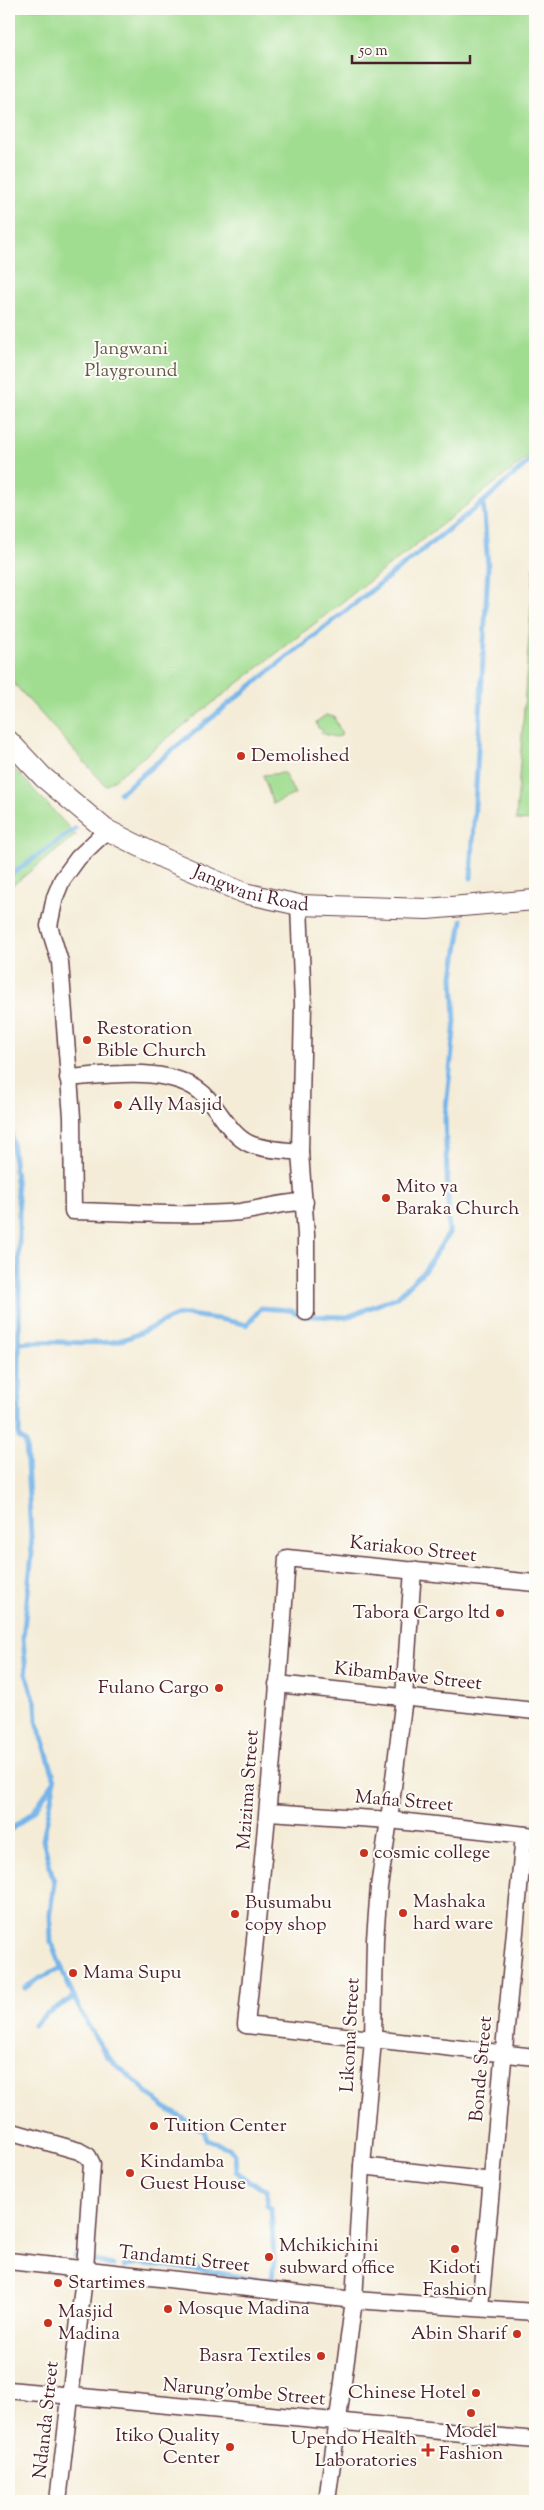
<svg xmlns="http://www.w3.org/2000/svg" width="544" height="2510" viewBox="0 0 544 2510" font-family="'Sorts Mill Goudy',serif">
  <rect width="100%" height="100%" fill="#fdfcf7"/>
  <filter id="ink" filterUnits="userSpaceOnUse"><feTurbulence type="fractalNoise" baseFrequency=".02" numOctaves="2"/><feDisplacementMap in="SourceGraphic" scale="10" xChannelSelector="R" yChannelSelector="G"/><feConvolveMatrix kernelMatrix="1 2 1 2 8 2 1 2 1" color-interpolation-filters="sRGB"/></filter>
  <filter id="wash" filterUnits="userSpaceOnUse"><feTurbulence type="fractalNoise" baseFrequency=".0096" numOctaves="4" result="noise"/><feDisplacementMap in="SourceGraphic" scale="20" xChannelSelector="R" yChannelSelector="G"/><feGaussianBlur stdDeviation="1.12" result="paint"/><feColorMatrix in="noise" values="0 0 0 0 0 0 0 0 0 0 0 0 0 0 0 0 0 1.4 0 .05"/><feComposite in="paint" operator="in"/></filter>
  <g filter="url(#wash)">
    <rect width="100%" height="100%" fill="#f4ecd7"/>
    <g fill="#a1dd91" stroke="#767e5e">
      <polygon points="9,9 535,9 535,452 106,786 9,678"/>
      <polygon points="534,568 535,569 535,821 516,820"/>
      <polygon points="326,715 334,717 341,732 341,736 335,737 321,733 323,730 318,728 316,722"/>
      <polygon points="9,763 76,835 9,888"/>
      <polygon points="284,773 295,794 273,804 263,775"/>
    </g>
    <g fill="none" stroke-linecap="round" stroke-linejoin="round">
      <g stroke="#76b5e9" stroke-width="5">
        <polyline points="120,793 232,701 483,502 535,456"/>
        <polyline points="9,876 75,829"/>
        <polyline points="471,878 488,567 483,502"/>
        <polyline points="9,1112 19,1209 19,1437 26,1443 32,1554 23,1638 26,1674 36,1704 37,1721 55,1780 34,1811 9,1831"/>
        <path d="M20,1343C51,1339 82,1345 112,1342C136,1338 157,1323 179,1315C186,1313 238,1322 247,1325L261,1308L289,1310L305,1316L347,1317L397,1297L425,1270L449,1233L445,1117L455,1022L453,976L462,920"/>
        <polyline points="55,1780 43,1840 54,1882 50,1913 51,1942 68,1984 86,2022 107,2056 164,2107 204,2131 207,2140 229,2148 235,2154 236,2171 249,2182 267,2189 267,2206 271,2208 274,2260 272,2280 249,2279 204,2270 138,2263 124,2267"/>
        <polyline points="25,1988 38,1979 62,1968"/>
        <polyline points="34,2025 46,2014 74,1997"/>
        <polyline points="75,2257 113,2265"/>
      </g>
    </g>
  </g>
  <g filter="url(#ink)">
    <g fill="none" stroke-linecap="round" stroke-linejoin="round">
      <g stroke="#643e45" stroke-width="19">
        <g id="minor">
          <path d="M105,829L101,836L78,858L62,880L55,897L49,926L60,962L72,1117L73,1211C128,1212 185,1217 240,1212C262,1209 283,1202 305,1202"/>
          <polyline points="299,905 303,1005 300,1152 306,1235 306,1312"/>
          <path d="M68,1078C107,1075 162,1066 197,1089C217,1102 227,1134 250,1144C264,1150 285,1150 300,1152"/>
          <path d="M535,1583L287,1558C277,1714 263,1870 246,2025L535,2057"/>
          <polyline points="277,1684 535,1711"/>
          <polyline points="269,1812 389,1820 535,1836"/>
          <polyline points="9,2131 79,2151 88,2156 92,2164 85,2269 58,2501"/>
          <polyline points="362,2166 492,2181"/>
          <polyline points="9,2261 354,2300 535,2312"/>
          <polyline points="480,2307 524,1835"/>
          <polyline points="9,2390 535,2440"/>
          <polyline points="327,2501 354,2300 362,2166 373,2040 375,1939 379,1887 389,1820 404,1697 413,1570"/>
        </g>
      </g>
      <g stroke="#643e45" stroke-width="22">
        <g id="tertiary">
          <path id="s1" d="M9,741L43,777L105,829L165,859L244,893L299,905L427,909L535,900"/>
        </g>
      </g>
      <use href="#minor" stroke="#fff" stroke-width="16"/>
      <use href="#tertiary" stroke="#fff" stroke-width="20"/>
    </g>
  </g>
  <g fill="#c8321e" stroke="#fdfcf7" stroke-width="2">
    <circle cx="241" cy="756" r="5"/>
    <circle cx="87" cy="1040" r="5"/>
    <circle cx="118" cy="1105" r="5"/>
    <circle cx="386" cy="1198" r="5"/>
    <circle cx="500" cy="1613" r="5"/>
    <circle cx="219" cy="1688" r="5"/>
    <circle cx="364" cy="1853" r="5"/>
    <circle cx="403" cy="1913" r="5"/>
    <circle cx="235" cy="1914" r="5"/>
    <circle cx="73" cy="1973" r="5"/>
    <circle cx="154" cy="2126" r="5"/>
    <circle cx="130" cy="2173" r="5"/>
    <circle cx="455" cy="2249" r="5"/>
    <circle cx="269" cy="2257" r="5"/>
    <circle cx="58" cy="2283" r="5"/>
    <circle cx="168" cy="2309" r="5"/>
    <circle cx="48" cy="2323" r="5"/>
    <circle cx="517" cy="2334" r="5"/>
    <circle cx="321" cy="2356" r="5"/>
    <circle cx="476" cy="2393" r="5"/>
    <circle cx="471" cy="2413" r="5"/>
    <circle cx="230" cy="2447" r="5"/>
    <path d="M425.5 2442.5h5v5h5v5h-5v5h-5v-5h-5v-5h5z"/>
  </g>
  <g text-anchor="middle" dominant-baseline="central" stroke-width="4" stroke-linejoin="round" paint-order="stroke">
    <g font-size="19" fill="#64584a" stroke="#fdfcf7">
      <text x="131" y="349">Jangwani<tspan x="131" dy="22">Playground</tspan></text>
    </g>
    <g font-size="19" fill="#4a1f2b" stroke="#fdfcf7" text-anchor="start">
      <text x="251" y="756">Demolished</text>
      <text x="97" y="1029">Restoration<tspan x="97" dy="22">Bible Church</tspan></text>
      <text x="128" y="1105">Ally Masjid</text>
      <text x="396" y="1187">Mito ya<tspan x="396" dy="22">Baraka Church</tspan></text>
      <text x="490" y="1613" text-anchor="end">Tabora Cargo ltd</text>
      <text x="209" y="1688" text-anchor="end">Fulano Cargo</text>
      <text x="374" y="1853">cosmic college</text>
      <text x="413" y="1902">Mashaka<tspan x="413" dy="22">hard ware</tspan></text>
      <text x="245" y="1903">Busumabu<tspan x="245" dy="22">copy shop</tspan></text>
      <text x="83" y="1973">Mama Supu</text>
      <text x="164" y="2126">Tuition Center</text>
      <text x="140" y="2162">Kindamba<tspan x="140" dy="22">Guest House</tspan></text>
      <text x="279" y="2246">Mchikichini<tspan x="279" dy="22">subward office</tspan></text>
      <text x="455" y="2268" text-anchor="middle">Kidoti<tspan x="455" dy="22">Fashion</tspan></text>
      <text x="68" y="2283">Startimes</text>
      <text x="178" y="2309">Mosque Madina</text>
      <text x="58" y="2312">Masjid<tspan x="58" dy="22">Madina</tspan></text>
      <text x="507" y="2334" text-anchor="end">Abin Sharif</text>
      <text x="311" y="2356" text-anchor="end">Basra Textiles</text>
      <text x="466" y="2393" text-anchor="end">Chinese Hotel</text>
      <text x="471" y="2432" text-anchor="middle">Model<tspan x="471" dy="22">Fashion</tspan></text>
      <text x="220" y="2436" text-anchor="end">Itiko Quality<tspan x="220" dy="22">Center</tspan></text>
      <text x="417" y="2439" text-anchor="end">Upendo Health<tspan x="417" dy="22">Laboratories</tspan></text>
    </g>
    <g font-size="19" fill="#4a1f2b" stroke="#fdfcf7">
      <text stroke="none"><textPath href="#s1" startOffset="289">Jangwani Road</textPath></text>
      <text transform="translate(413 1550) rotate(6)">Kariakoo Street</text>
      <text transform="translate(408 1677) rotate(6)">Kibambawe Street</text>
      <text transform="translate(249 1790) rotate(-86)">Mzizima Street</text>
      <text transform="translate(404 1802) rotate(5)">Mafia Street</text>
      <text transform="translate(351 2035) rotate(-87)">Likoma Street</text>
      <text transform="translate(482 2069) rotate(-85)">Bonde Street</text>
      <text transform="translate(184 2260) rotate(6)">Tandamti Street</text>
      <text transform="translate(244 2393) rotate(5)">Narung'ombe Street</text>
      <text transform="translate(47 2420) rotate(-84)">Ndanda Street</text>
    </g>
  </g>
  <rect width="544" height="2510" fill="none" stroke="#fdfcf7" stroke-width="30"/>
  <path d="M352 55v8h118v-8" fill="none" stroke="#4a1f2b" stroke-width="2.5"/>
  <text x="359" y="55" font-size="15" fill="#4a1f2b" stroke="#fdfcf7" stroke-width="4" paint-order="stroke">50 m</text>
</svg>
